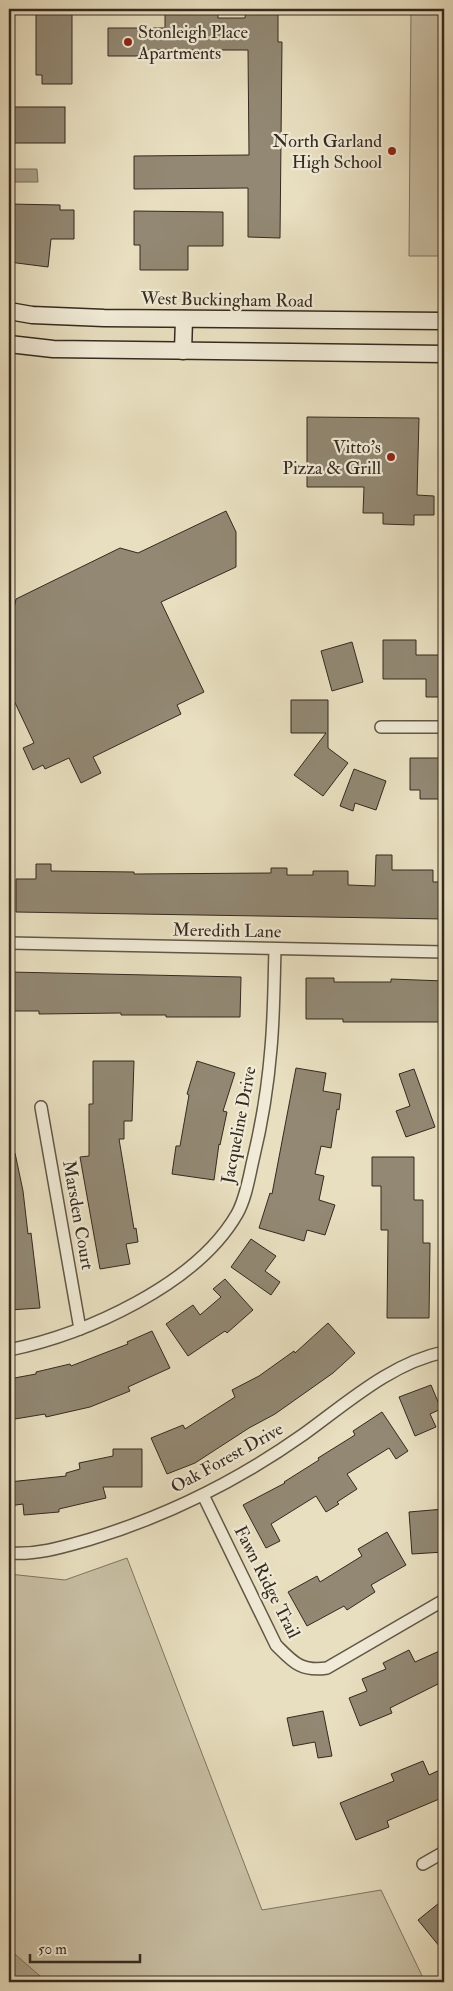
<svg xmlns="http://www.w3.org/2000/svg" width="453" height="1991" viewBox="0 0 453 1991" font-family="'IM FELL Double Pica',serif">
  <rect width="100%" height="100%" fill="#e8dfc0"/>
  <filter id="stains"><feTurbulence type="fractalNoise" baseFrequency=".004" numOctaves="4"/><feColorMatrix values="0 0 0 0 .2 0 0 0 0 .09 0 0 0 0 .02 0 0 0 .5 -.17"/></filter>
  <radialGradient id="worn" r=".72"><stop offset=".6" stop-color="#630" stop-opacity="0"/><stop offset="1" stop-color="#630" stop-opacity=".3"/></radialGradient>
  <g fill="#c9c0a5" stroke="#7e7562">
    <polygon points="411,9 444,9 444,256 409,256"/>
    <polygon points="127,1558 262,1910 381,1890 425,1982 9,1982 9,1574 65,1580"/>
  </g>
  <g fill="#aba189" stroke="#7b715f">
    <polygon points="10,169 37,169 38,182 10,182"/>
    <polygon points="9,1949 47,1982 9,1982"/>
  </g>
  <g fill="#928873" stroke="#342a1f">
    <polygon points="36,9 72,9 72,84 42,84 42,75 36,75"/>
    <polygon points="246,9 278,9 278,42 282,42 280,238 248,237 248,188 134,189 134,156 249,155 248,50 148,50 148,56 108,56 108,28 165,28 165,13 218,13 218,18 245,18"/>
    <rect x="9" y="107" width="56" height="36"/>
    <polygon points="9,204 60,205 60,210 74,210 74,239 51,239 48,267 9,262"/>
    <polygon points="134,211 223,212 223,246 188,246 188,270 140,270 140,245 134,245"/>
    <polygon points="307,417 419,418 417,495 434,496 434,515 414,515 414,525 383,524 383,513 363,513 364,487 307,487"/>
    <polygon points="226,511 236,532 236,567 161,602 204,692 177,705 181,714 93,757 101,773 81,783 69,758 45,769 43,765 33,770 23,748 34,743 9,690 9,611 14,609 16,599 120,548 138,553"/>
    <polygon points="383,640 416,640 416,655 444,655 444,697 426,697 426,679 383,679"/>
    <polygon points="352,642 363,682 332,691 321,651"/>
    <polygon points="291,700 328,700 328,748 348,763 323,796 294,775 326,733 291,733"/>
    <polygon points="410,758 444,758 444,799 420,799 420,790 410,790"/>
    <polygon points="354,769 386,781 376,810 355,803 353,811 340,806"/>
    <polygon points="376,855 392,855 392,870 433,870 433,882 444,882 444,919 16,912 16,879 36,879 36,864 51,864 51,871 134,872 134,874 271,873 271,868 287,868 287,875 313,875 313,871 348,871 348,885 375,886"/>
    <polygon points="9,972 241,977 240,1017 166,1017 166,1015 121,1015 121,1013 39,1014 39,1011 9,1011"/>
    <polygon points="306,978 334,978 334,982 391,982 391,979 444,981 444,1022 343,1022 343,1019 306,1019"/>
    <polygon points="93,1061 134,1061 132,1121 124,1121 124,1139 119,1139 134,1229 136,1228 138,1242 126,1244 130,1264 100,1269 80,1157 89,1156 89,1104 93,1104"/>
    <polygon points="197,1061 235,1073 223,1111 227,1112 220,1145 219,1144 214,1180 172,1174 176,1146 180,1146 189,1095 187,1094"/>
    <polygon points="296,1068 326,1073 323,1091 341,1094 339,1110 337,1109 331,1148 321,1146 315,1174 324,1176 319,1200 335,1205 325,1235 307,1230 304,1241 259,1228 270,1193 272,1194"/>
    <polygon points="414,1069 435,1127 406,1137 396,1111 410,1106 399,1074"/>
    <polygon points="9,1153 15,1153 23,1191 28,1234 31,1233 40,1308 9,1310"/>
    <polygon points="372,1157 414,1157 414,1200 423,1200 423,1243 430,1243 429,1318 387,1318 388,1230 381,1230 381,1186 372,1186"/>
    <polygon points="251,1239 276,1256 265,1271 280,1282 271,1295 231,1267"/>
    <polygon points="225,1279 253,1310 227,1333 225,1331 188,1356 166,1324 193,1305 200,1315 221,1297 213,1289"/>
    <polygon points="328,1323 355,1353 333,1373 275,1414 249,1428 195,1463 167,1474 151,1438 183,1425 185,1429 235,1397 232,1390 259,1376 294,1351 295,1353"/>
    <polygon points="152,1331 170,1368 128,1387 130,1391 90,1407 46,1417 45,1414 9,1420 9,1379 36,1374 36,1372 70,1364 71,1366 128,1344 127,1342"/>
    <polygon points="431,1385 441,1409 430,1414 436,1427 415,1436 399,1397"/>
    <polygon points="382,1412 408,1451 396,1459 389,1448 347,1474 357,1489 337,1502 339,1504 326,1512 316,1496 271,1524 280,1541 266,1548 243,1505 285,1483 284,1482 319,1460 318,1458 355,1435 353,1431"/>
    <polygon points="113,1449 142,1449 142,1487 103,1487 106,1498 59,1509 59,1512 24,1515 23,1504 9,1506 9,1482 66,1476 66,1473 80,1469 79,1463 113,1456"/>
    <polygon points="444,1509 444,1552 412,1554 409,1512"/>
    <polygon points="387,1532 406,1565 371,1585 375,1592 347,1610 344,1606 307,1626 288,1592 317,1576 320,1582 362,1556 358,1549"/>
    <polygon points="444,1649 444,1681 390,1708 392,1713 360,1726 349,1698 367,1691 362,1679 386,1669 383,1663 409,1650 415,1662"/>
    <polygon points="323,1711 332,1756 318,1758 315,1742 293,1746 287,1718"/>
    <polygon points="423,1761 429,1775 444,1768 444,1797 387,1821 389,1827 356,1840 340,1803 394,1781 391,1774"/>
    <polygon points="444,1899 444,1952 418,1920"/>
  </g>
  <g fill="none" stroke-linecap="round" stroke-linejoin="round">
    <g stroke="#615747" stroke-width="14">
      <g id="minor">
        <polyline points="381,727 444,727"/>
        <polyline points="9,943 444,952"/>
        <polyline points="41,1107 80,1329"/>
        <path d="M9,1350C86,1334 196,1285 237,1214C246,1198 249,1177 253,1160C262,1123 268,1085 271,1048C274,1015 274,982 275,949"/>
        <path d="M203,1495L276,1645C293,1662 301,1672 327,1668L444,1600"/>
        <path d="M9,1553C38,1555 63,1547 91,1539C167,1516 239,1480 304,1434C347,1403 391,1363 444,1352"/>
        <polyline points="423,1864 444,1852"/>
      </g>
    </g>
    <g stroke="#342a1f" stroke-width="19">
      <g id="secondary">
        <polyline points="9,311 32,315 104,318 444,321"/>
        <polyline points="9,344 53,349 444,354"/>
        <polyline points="183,351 184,319"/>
      </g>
    </g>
    <use href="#minor" stroke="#f0ead6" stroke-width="11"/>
    <use href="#secondary" stroke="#f0ead6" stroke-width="16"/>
  </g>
  <g fill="#8f2418" stroke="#f0ead6" stroke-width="2">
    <circle cx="128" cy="42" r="5"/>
    <circle cx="392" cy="151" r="5"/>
    <circle cx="391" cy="457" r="5"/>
  </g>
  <g text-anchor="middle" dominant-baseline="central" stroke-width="4.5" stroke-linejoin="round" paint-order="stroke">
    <g font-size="18" fill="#342a1f" stroke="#f0ead6" text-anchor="end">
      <text x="138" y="32" text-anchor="start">Stonleigh Place<tspan x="138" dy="21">Apartments</tspan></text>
      <text x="382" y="141">North Garland<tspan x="382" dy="21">High School</tspan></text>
      <text x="381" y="447">Vitto's<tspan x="381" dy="21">Pizza &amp; Grill</tspan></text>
    </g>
    <g font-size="18" fill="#342a1f" stroke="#f0ead6">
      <text transform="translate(227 300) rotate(1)">West Buckingham Road</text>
      <text transform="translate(227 931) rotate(1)">Meredith Lane</text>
      <text transform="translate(239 1125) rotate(-79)">Jacqueline Drive</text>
      <text transform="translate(78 1215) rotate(80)">Marsden Court</text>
      <text transform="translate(227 1458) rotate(-29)">Oak Forest Drive</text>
      <text transform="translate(267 1582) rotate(63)">Fawn Ridge Trail</text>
    </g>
  </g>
  <rect width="453" height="1991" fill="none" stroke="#e8dfc0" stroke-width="30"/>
  <rect x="10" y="10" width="433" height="1971" fill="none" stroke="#342a1f" stroke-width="2.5"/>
  <rect x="15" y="15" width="423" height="1961" fill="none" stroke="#342a1f"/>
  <path d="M30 1954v8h110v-8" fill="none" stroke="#342a1f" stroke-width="2.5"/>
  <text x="38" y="1954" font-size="15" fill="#342a1f" stroke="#f0ead6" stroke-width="4" paint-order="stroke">50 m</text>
  <rect width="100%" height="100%" filter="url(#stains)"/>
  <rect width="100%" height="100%" fill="url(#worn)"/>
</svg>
